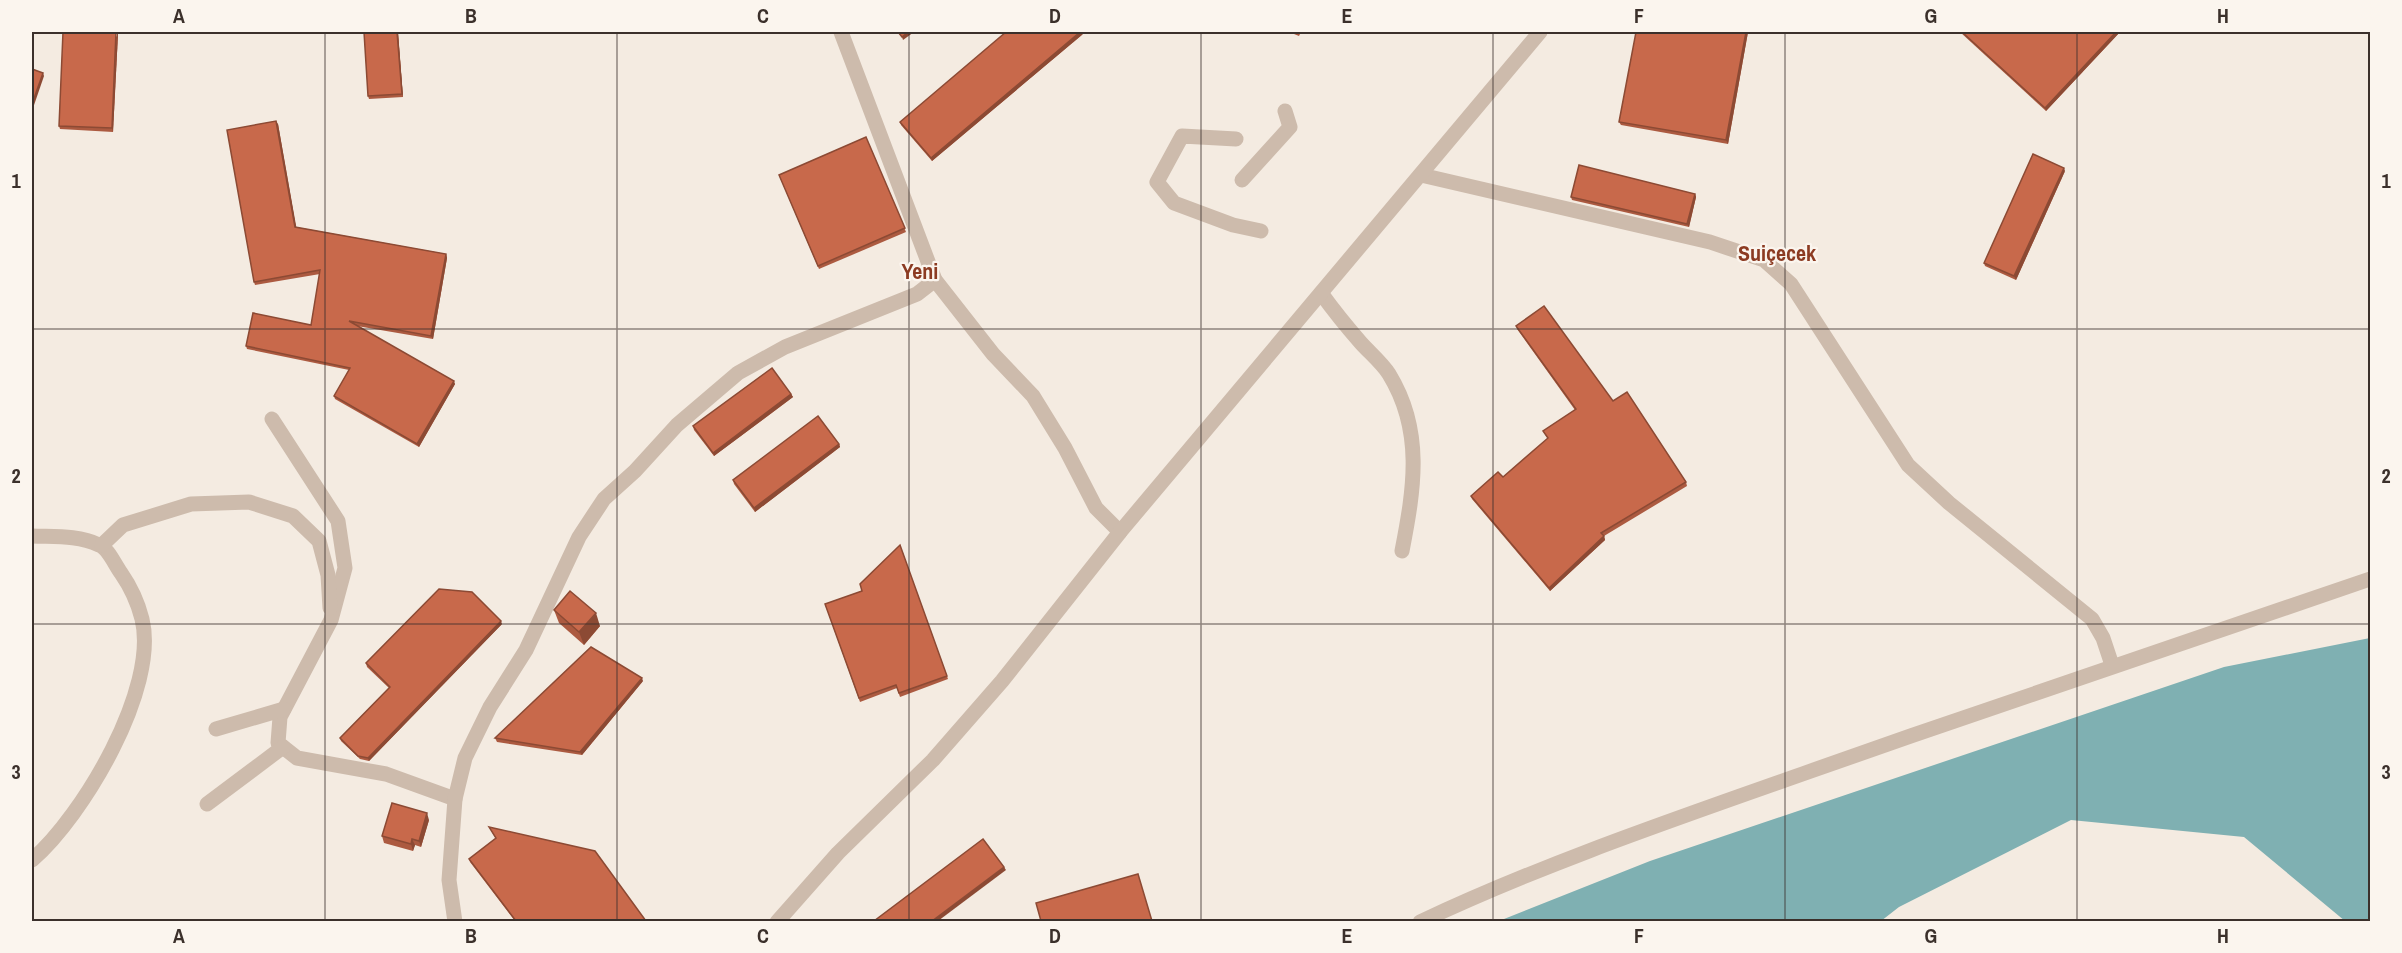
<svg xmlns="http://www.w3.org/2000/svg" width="2402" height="953" viewBox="0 0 2402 953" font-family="'Archivo Narrow',sans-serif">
  <rect width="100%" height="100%" fill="#f4ebe1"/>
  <polygon fill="#7fb0b2" points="2370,638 2370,921 2345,921 2244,837 2071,820 1899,907 1881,921 1499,921 1650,861 2224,667"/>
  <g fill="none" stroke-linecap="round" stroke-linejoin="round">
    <g stroke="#cdbbac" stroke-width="15">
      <polyline points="841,32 935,280 993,354 1033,396 1065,448 1096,508 1120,532"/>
      <polyline points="1236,139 1182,136 1157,182 1174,203 1233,225 1261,231"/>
      <polyline points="1421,175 1710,242 1764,260 1791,284 1908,465 1949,503 2092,619 2103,638 2112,665"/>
      <polyline points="1242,180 1290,127 1285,111"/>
      <path d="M1321,293C1334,311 1347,327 1361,343C1370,353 1382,363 1389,374C1424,431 1414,489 1402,551"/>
      <polyline points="272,419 338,521 345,568 331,620 280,717 278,743 297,758 386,774 455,799"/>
      <path d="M32,536C54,537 78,535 99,545C108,548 115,565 121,573C130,586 138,603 142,619C159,688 83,816 32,860"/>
      <polyline points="102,545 123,525 191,504 249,502 293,516 319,541 328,575 330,608"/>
      <polyline points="216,729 284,709"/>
      <polyline points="207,804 283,747"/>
      <polyline points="455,922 449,880 455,799 465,758 490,707 526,650 579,537 604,499 635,471 677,425 738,373 785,347 917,294 935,280"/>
      <polyline points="777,922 838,853 933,760 1002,681 1120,532 1540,32"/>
      <path d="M1420,922C1545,863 1678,818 1808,772C1995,706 2183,642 2370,579"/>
    </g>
  </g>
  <g fill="#ac5a40">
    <polygon points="364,32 398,32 403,97 369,99 368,96"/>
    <polygon points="1289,32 1301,32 1299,36"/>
    <polygon points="1748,32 1728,144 1621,125 1619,122"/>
    <polygon points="1960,32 2120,32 2046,111"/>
    <polygon points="118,34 113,132 60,129 59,126"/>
    <polygon points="1083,34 932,161 901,125 900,122"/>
    <polygon points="278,124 296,227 446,254 447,258 433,339 357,326 455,384 419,447 335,399 334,396 349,370 247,349 246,346 311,325 320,274 255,285 254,282"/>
    <polygon points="866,137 906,232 819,269 779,175"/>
    <polygon points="2065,171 2016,280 1985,266 1984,263"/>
    <polygon points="1695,194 1696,197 1689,227 1572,200 1571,197"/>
    <polygon points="1516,326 1613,401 1686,482 1687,486 1604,536 1605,540 1550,591 1472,499 1471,496 1503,477 1548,439 1543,431 1575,410 1517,329"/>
    <polygon points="791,394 793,397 714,456 694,430 693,426"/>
    <polygon points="839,444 840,447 755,512 734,484 733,480"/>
    <polygon points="900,545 948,679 900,697 897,688 860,702 825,604 862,591"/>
    <polygon points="554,610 600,626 584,645 559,623"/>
    <polygon points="502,624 369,761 360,759 341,741 340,738 389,688 367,667 366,663"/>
    <polygon points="643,681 582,755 497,742 495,738"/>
    <polygon points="429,820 421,847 415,845 413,851 384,843 382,836"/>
    <polygon points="489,827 646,921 515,921 470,862 469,859 496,839"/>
  </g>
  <g fill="#8c4a34">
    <polygon points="117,32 118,34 113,132 112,128"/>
    <polygon points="397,32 398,32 403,97 402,94"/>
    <polygon points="908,32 914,32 903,40 902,37"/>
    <polygon points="1080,32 1082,32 1083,34 932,161 931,158"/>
    <polygon points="1746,32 1748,32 1728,144 1726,140"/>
    <polygon points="2116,32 2120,32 2046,111 2045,108"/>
    <polygon points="43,73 44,76 33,108 32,104"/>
    <polygon points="276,121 278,124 297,231 295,227"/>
    <polygon points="2064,168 2065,171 2016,280 2014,276"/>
    <polygon points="1695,194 1696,197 1689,227 1687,224"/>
    <polygon points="446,254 447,258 433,339 431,336"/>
    <polygon points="454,381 455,384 419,447 417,444"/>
    <polygon points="791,394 793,397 714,456 713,453"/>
    <polygon points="839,444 840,447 755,512 754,508"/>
    <polygon points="1604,536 1605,540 1550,591 1549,588"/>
    <polygon points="596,613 600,626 584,645 579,632"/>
    <polygon points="501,621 502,624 369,761 368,758"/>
    <polygon points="642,678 643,681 582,755 580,752"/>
    <polygon points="427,813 429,820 421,847 419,841"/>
    <polygon points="412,839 415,845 413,851 411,844"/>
    <polygon points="1004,867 1006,870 938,921 932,921"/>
  </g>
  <g fill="#c8694b" stroke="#8c4a34" stroke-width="1.5">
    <polygon points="63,32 116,32 112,128 59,126"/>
    <polygon points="364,32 397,32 402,94 368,96"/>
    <polygon points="898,32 908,32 902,37"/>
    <polygon points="1006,32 1080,32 931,158 900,122"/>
    <polygon points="1636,32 1746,32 1726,140 1619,122"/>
    <polygon points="1962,32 2116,32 2045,108"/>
    <polygon points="32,69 43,73 32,104"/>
    <polygon points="276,121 295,227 446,254 431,336 349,321 454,381 417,444 334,396 350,368 246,346 253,313 311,325 320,270 254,282 227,130"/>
    <polygon points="866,137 905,228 818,266 779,175"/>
    <polygon points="2033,154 2064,168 2014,276 1984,263"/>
    <polygon points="1579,165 1695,194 1687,224 1571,197"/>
    <polygon points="1544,306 1613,401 1627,392 1686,482 1601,533 1604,536 1549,588 1471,496 1498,472 1503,477 1548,438 1543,431 1576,409 1516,326"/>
    <polygon points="772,368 791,394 713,453 693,426"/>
    <polygon points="818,416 839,444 754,508 733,480"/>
    <polygon points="900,545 947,676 899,693 896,685 859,698 825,604 862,591 860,584"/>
    <polygon points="439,589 472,592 501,621 368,758 358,756 340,738 390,687 366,663"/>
    <polygon points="570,591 596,613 579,632 554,610"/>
    <polygon points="591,647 642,678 580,752 495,738"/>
    <polygon points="392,803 427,813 419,841 412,839 411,844 382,836"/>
    <polygon points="489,827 595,851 646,921 516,921 469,859 496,838"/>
    <polygon points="983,839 1004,867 932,921 874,921"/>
    <polygon points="1138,874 1152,921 1041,921 1036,903"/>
  </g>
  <path fill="none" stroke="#3b302b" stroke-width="1.5" stroke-opacity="0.55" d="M325,32V922M617,32V922M909,32V922M1201,32V922M1493,32V922M1785,32V922M2077,32V922M32,329H2370M32,624H2370"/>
  <g text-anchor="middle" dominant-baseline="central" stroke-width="4.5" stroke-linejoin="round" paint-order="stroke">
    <g font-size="22" font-weight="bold" fill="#8c3b22" stroke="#fbf5ee">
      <text x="1777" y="253">Suiçecek</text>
      <text x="920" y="271">Yeni</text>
    </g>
  </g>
  <rect width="2402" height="953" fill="none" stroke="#fbf5ee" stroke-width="66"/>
  <rect x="33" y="33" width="2336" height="887" fill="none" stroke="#3b302b" stroke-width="2"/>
  <g font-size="20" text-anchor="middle" font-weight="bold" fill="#3b302b">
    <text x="179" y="23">A</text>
    <text x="471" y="23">B</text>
    <text x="763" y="23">C</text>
    <text x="1055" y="23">D</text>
    <text x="1347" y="23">E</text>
    <text x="1639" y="23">F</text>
    <text x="1931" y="23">G</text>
    <text x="2223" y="23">H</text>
    <text x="16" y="188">1</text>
    <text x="2386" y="188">1</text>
    <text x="16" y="483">2</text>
    <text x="2386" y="483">2</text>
    <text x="16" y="779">3</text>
    <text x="2386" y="779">3</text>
    <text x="179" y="943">A</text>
    <text x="471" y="943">B</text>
    <text x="763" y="943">C</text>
    <text x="1055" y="943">D</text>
    <text x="1347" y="943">E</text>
    <text x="1639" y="943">F</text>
    <text x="1931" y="943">G</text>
    <text x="2223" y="943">H</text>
  </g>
</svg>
